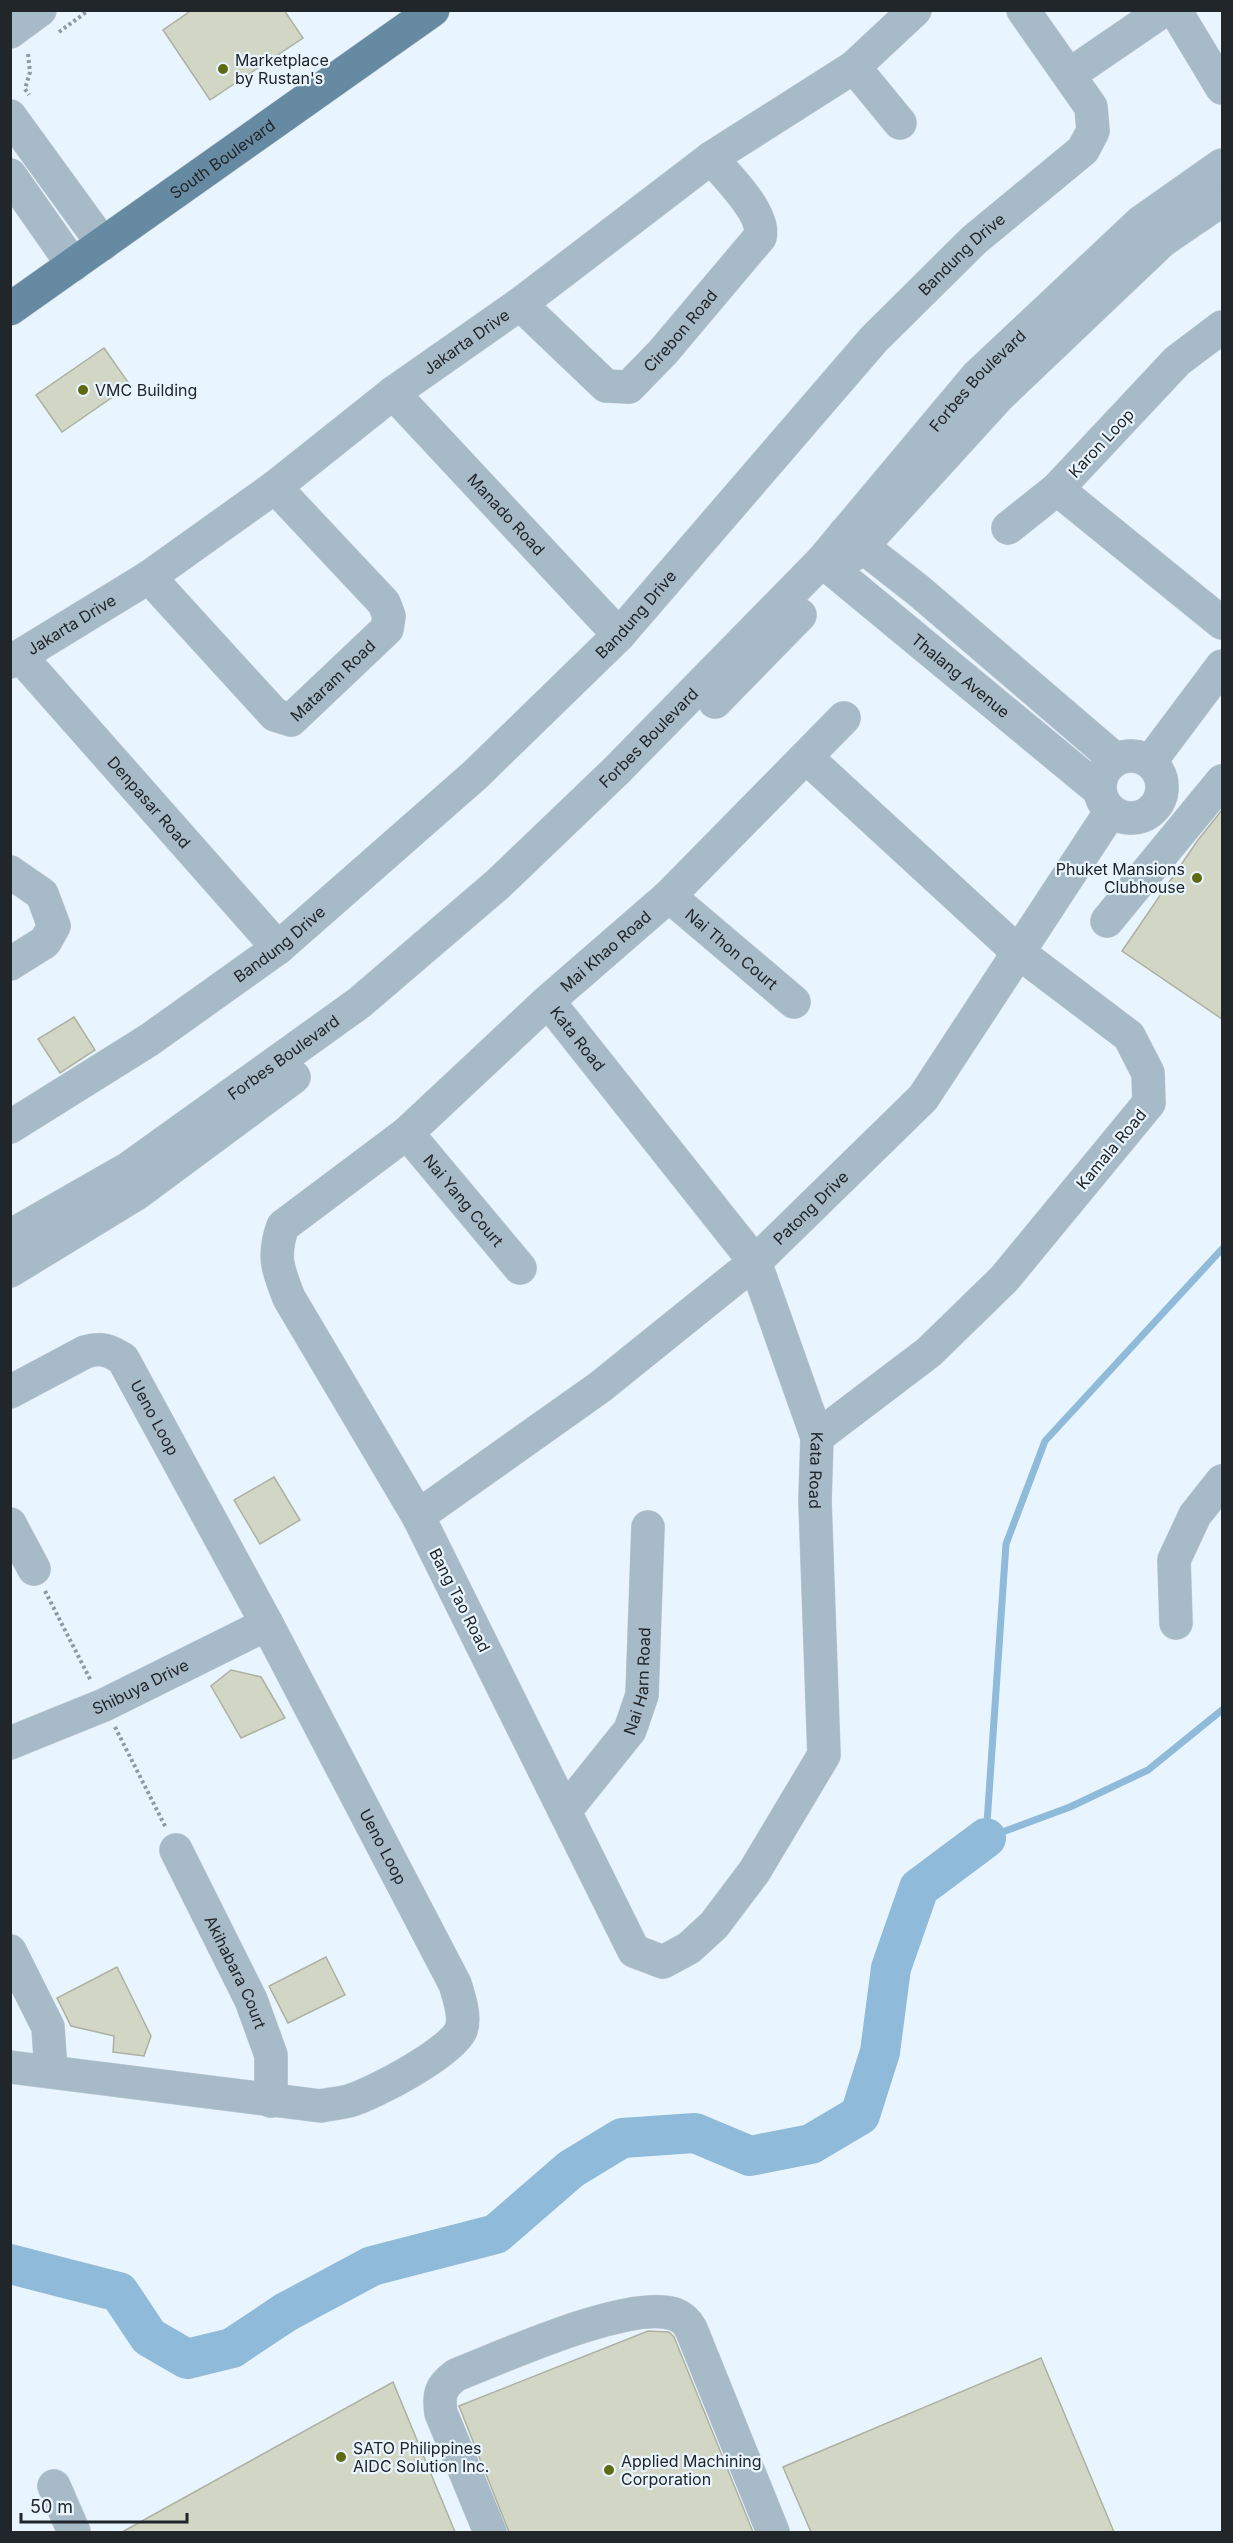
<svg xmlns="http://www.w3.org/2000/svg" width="1233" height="2543" viewBox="0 0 1233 2543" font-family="Inter,sans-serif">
  <rect width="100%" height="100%" fill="#e9f5fe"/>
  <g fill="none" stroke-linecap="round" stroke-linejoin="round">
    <polyline stroke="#8fbad9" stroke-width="7" points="1222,1249 1045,1441 1006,1544 986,1838 1070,1807 1148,1770 1222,1710"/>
    <polyline stroke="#8fbad9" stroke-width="40" points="10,2264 119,2292 149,2337 187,2359 232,2348 286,2312 372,2266 496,2234 571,2169 622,2138 695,2133 750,2156 811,2144 860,2115 880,2052 891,1968 919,1888 986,1838"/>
  </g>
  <g fill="#d2d6c5" stroke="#adb1a1" stroke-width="1.5">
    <polygon points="192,10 284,10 303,38 210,100 163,30"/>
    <polygon points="104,348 130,385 62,432 36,395"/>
    <polygon points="1222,810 1222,1019 1122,951 1198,840"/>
    <polygon points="74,1017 95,1050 60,1073 38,1039"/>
    <polygon points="274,1477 300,1520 260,1544 234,1500"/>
    <polygon points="231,1670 261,1677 285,1718 241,1738 211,1686"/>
    <polygon points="326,1957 345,1995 288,2023 269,1986"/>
    <polygon points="117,1967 151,2036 144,2056 113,2052 114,2036 71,2026 57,1998"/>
    <polygon points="648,2331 669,2332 674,2337 753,2532 509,2532 459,2406"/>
    <polygon points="1041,2358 1114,2532 811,2532 783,2467"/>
    <polygon points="393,2382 455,2532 122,2532"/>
  </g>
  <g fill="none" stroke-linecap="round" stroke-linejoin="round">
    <g stroke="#c5d0d8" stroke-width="34">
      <g id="minor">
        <polyline points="1175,10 1222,88"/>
        <polyline points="10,32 40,10"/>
        <polyline points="854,67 900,123"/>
        <polyline points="1069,75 1164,10"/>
        <polyline points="10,116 103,244"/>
        <polyline points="10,175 73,265"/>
        <path id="s1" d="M520,304L606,386L629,387L663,352L760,237C766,214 726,175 711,158"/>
        <polyline points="1222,327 1177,361 1057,489 1222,623"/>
        <path id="s2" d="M393,393L619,635"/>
        <polyline points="1008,528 1057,489"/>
        <polyline points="845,533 919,591 1115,759"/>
        <polyline points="855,554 999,396 1162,241 1222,200"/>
        <path id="s3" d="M822,561L1099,790"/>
        <path id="s4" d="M149,577L275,715L291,720L387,629L389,616L384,603L275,487"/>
        <path id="s5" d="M20,656L278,948"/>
        <path id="s6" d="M10,662L149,577L275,487L393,393L520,304L711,158L854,67L915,10"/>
        <polyline points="715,702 800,615"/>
        <circle cx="1131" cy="787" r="31"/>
        <polyline points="806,757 1018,952 1129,1036 1148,1073 1149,1103 1004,1279 929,1352 817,1437"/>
        <polyline points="1150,762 1222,666"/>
        <polyline points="10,872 42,894 54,926 45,942 10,964"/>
        <path id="s7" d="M669,896L794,1002"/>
        <polyline points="1107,921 1222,781"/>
        <path id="s8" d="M548,1001L755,1262L817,1437L815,1501L824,1755L754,1872L714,1925L689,1948L663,1962L634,1951L418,1516L289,1298C278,1270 272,1256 283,1226L407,1133L548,1001L669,896L844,718"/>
        <path id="s9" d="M10,1127L149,1040L278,948L475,775L619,635L874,339L974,240L1083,150L1093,131L1091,107L1023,10"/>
        <path id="s10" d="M407,1133L520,1268"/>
        <path id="s11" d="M10,1236L129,1168L359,1003L498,884L617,770L822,561L977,376L1141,222L1222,165"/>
        <polyline points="10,1271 136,1194 294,1077"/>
        <path id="s12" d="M10,1392L85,1352C101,1347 109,1350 123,1359L267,1624L455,1984C459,1997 466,2017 461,2030C451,2053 373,2094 349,2101C340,2103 330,2104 321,2106L10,2067"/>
        <path id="s13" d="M418,1516L600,1387L755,1262L923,1098L1111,811"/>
        <polyline points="10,1524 34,1569"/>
        <polyline points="1176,1623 1174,1560 1195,1515 1222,1481"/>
        <path id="s14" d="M10,1743L104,1705L267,1624"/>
        <path id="s15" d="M565,1811L630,1730L642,1695L648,1527"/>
        <path id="s16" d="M176,1850L251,2000L271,2055V2101"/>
        <polyline points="10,1951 48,2027 51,2071"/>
        <polyline points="54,2486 74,2532"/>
        <path d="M490,2532L441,2413C438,2394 441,2386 456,2375C502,2357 629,2299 674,2314C683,2317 687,2322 691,2329L773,2532"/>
      </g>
    </g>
    <g stroke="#c5d0d8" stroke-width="34">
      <g id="major">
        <path id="s17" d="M10,309L433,10"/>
      </g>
    </g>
    <g stroke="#9099a0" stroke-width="4" stroke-dasharray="3 3" stroke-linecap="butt">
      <polyline points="59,32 89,10"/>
      <polyline points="28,54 30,72 25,89 29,95"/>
      <polyline points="45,1591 91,1681"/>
      <polyline points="115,1727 166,1828"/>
    </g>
    <use href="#minor" stroke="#a7bac8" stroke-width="33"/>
    <use href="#major" stroke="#678aa3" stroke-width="33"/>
  </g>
  <g fill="#5f6b12" stroke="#e9f5fe" stroke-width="2">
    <circle cx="223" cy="69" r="6"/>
    <circle cx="83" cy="390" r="6"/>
    <circle cx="1197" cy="878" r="6"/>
    <circle cx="341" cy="2457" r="6"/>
    <circle cx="609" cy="2470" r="6"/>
  </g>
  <g text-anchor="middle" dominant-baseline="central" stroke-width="4.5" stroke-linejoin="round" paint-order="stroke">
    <g font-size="16" fill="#21262a" stroke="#e9f5fe" text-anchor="start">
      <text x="235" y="60">Marketplace<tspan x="235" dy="18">by Rustan's</tspan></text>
      <text x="95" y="390">VMC Building</text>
      <text x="1185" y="869" text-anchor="end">Phuket Mansions<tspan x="1185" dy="18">Clubhouse</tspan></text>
      <text x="353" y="2448">SATO Philippines<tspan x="353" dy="18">AIDC Solution Inc.</tspan></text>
      <text x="621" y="2461">Applied Machining<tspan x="621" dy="18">Corporation</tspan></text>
    </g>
    <g font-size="16" fill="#21262a" stroke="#e9f5fe">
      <text stroke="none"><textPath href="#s17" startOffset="260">South Boulevard</textPath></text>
      <text stroke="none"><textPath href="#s9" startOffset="1298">Bandung Drive</textPath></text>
      <text stroke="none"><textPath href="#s1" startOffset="218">Cirebon Road</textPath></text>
      <text stroke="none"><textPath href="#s6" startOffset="558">Jakarta Drive</textPath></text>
      <text stroke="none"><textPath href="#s11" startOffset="1299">Forbes Boulevard</textPath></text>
      <text transform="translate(1101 443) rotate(-47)">Karon Loop</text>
      <text stroke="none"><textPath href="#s2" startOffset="166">Manado Road</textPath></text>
      <text stroke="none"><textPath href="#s9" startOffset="812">Bandung Drive</textPath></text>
      <text stroke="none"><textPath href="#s6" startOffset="72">Jakarta Drive</textPath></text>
      <text stroke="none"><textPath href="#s3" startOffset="180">Thalang Avenue</textPath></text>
      <text stroke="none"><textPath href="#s4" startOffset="261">Mataram Road</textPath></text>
      <text stroke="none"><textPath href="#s11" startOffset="813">Forbes Boulevard</textPath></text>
      <text stroke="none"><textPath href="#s5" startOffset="195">Denpasar Road</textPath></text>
      <text stroke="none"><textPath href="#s9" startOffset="326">Bandung Drive</textPath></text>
      <text stroke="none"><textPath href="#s7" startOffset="82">Nai Thon Court</textPath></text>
      <text stroke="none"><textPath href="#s8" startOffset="2372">Mai Khao Road</textPath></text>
      <text stroke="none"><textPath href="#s8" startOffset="48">Kata Road</textPath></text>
      <text stroke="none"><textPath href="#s11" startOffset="327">Forbes Boulevard</textPath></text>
      <text transform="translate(1111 1149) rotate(-50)">Kamala Road</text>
      <text stroke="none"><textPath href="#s10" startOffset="88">Nai Yang Court</textPath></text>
      <text stroke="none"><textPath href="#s13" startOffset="500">Patong Drive</textPath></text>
      <text stroke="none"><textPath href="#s12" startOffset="192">Ueno Loop</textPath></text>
      <text stroke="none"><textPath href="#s8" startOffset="552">Kata Road</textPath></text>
      <text transform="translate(460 1600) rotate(63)">Bang Tao Road</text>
      <text stroke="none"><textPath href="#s15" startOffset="154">Nai Harn Road</textPath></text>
      <text stroke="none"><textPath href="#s14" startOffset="142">Shibuya Drive</textPath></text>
      <text stroke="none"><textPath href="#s12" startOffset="678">Ueno Loop</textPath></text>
      <text stroke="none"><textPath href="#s16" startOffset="136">Akihabara Court</textPath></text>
    </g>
  </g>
  <rect width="1233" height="2543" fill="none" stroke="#21262a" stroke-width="24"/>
  <path d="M21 2513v9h166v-9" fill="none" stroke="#21262a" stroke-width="3"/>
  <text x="30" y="2513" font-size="18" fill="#21262a" stroke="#e9f5fe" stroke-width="4.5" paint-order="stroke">50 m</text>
</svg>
